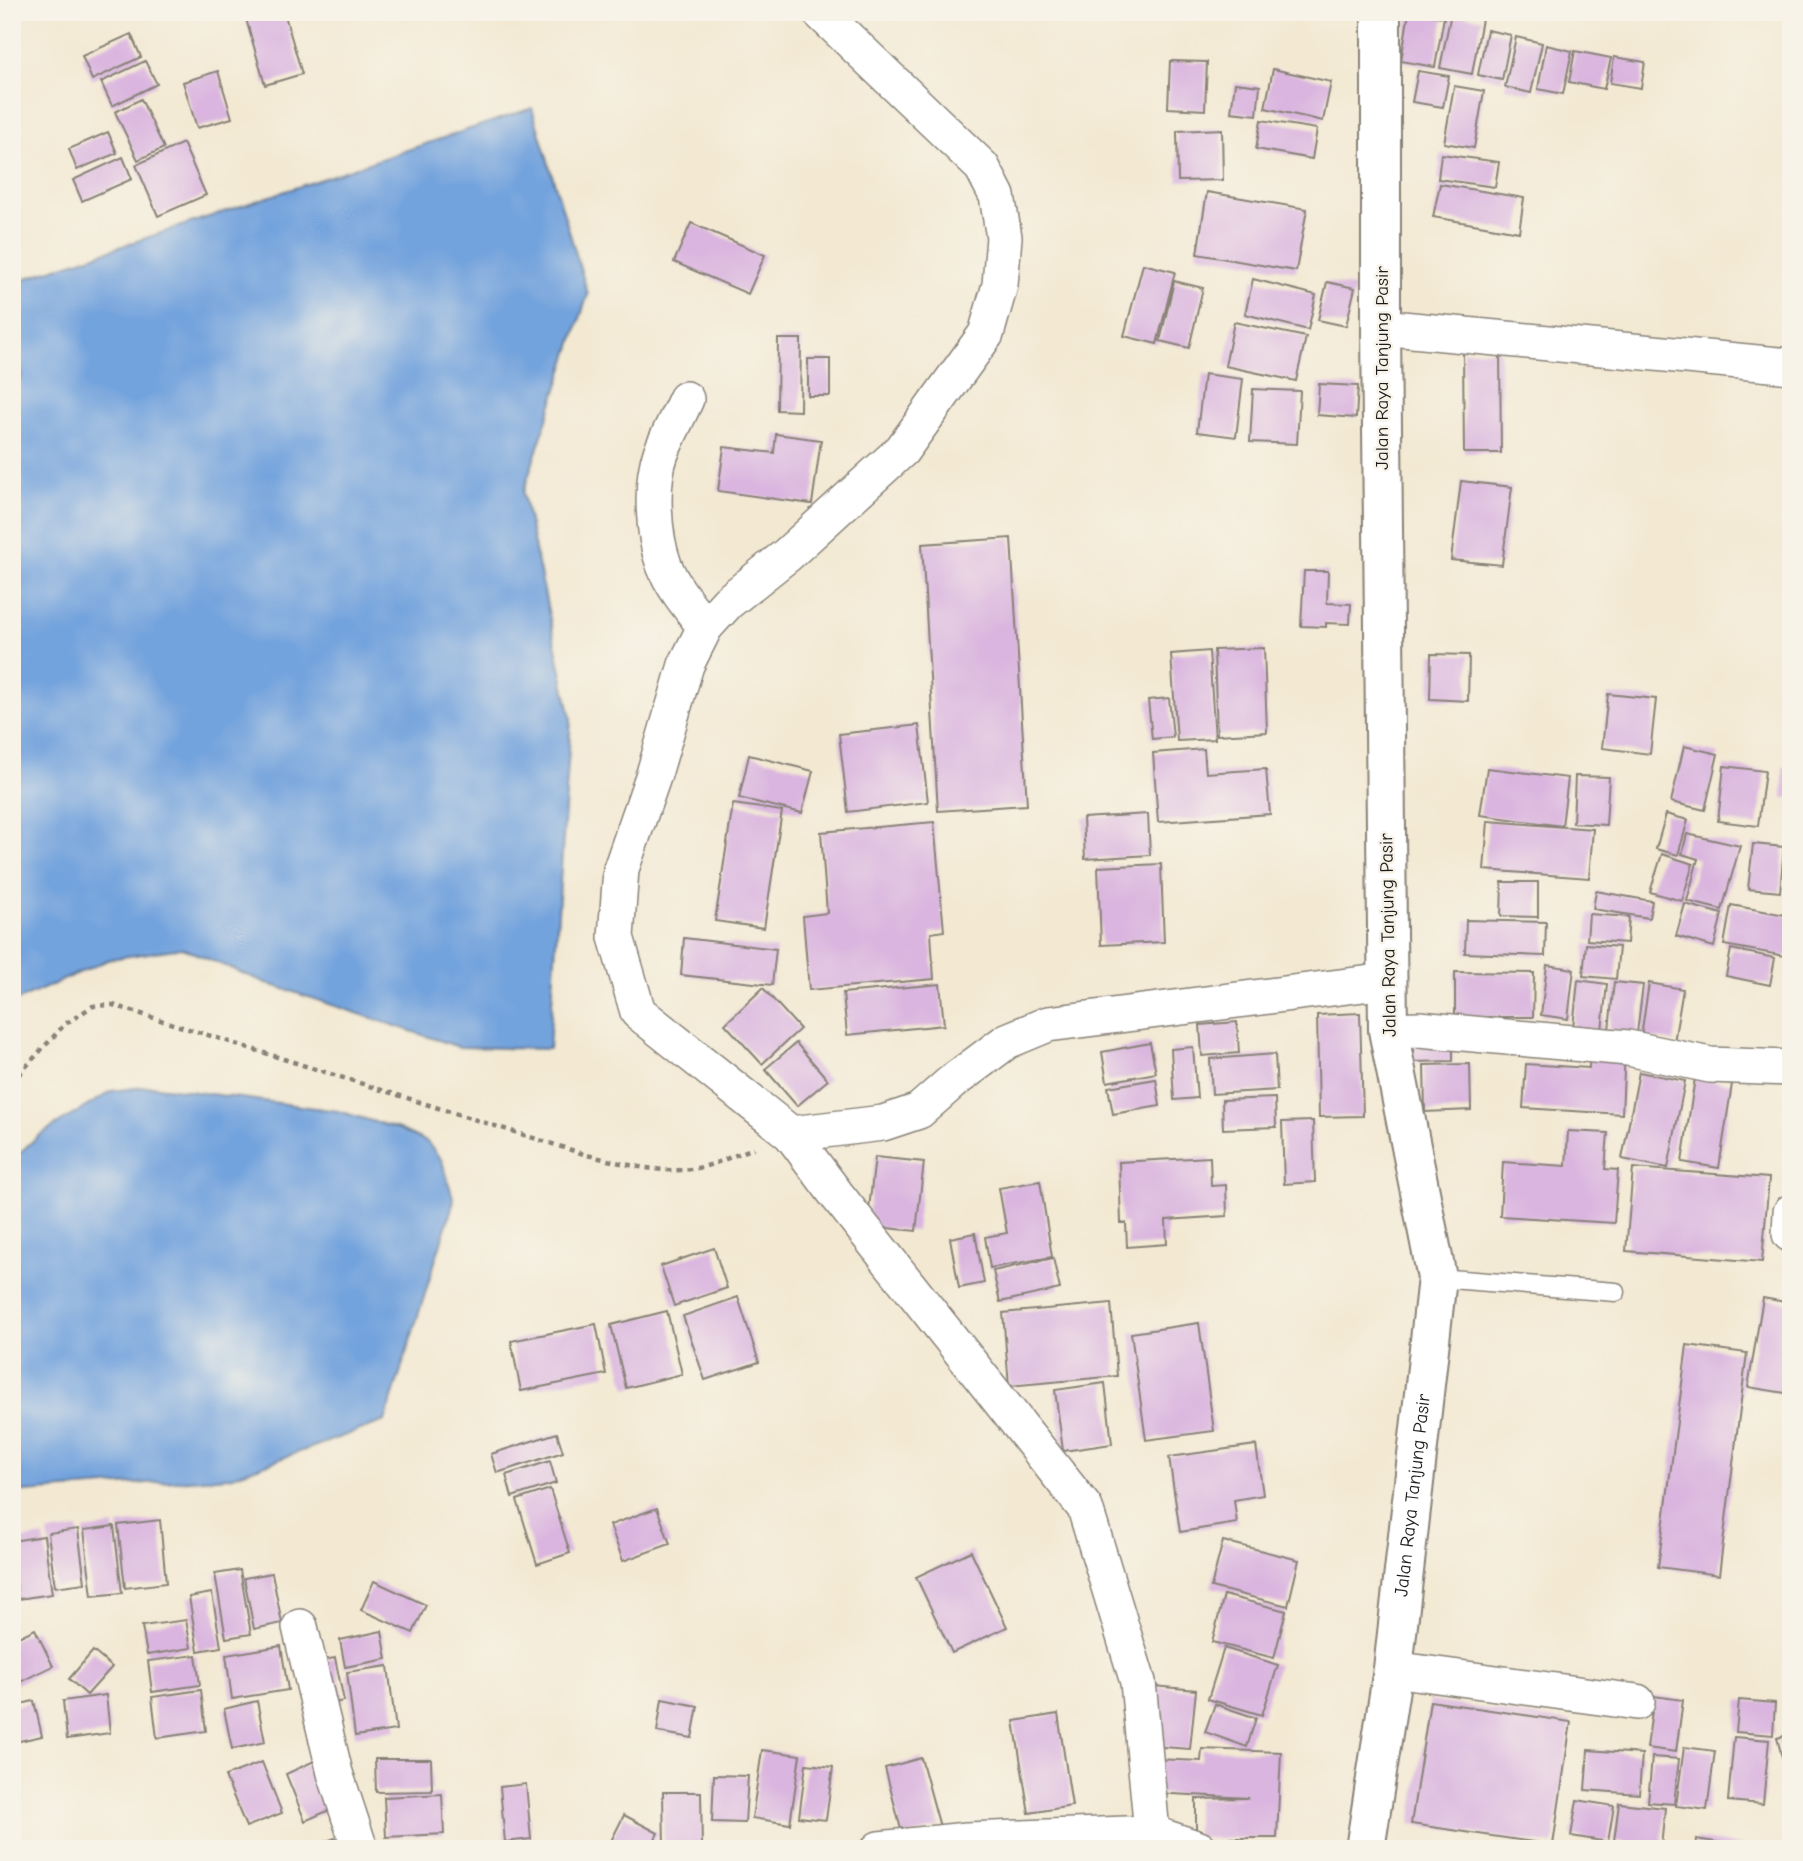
<svg xmlns="http://www.w3.org/2000/svg" width="1803" height="1861" viewBox="0 0 1803 1861" font-family="'Comic Neue',sans-serif">
  <rect width="100%" height="100%" fill="#f7f3e8"/>
  <filter id="ink" filterUnits="userSpaceOnUse"><feTurbulence type="fractalNoise" baseFrequency=".0143" numOctaves="2"/><feDisplacementMap in="SourceGraphic" scale="14" xChannelSelector="R" yChannelSelector="G"/><feConvolveMatrix kernelMatrix="1 2 1 2 8 2 1 2 1" color-interpolation-filters="sRGB"/></filter>
  <filter id="wash" filterUnits="userSpaceOnUse"><feTurbulence type="fractalNoise" baseFrequency=".00686" numOctaves="4" result="noise"/><feDisplacementMap in="SourceGraphic" scale="28" xChannelSelector="R" yChannelSelector="G"/><feGaussianBlur stdDeviation="1.57" result="paint"/><feColorMatrix in="noise" values="0 0 0 0 0 0 0 0 0 0 0 0 0 0 0 0 0 1.4 0 .05"/><feComposite in="paint" operator="in"/></filter>
  <g filter="url(#wash)">
    <rect width="100%" height="100%" fill="#f3e9d3"/>
    <g fill="#73a3dd" stroke="#48607c" stroke-width="2">
      <polygon points="532,108 588,294 523,493 571,718 549,1049 459,1047 266,983 182,948 110,959 12,1003 12,381 21,379 12,283"/>
      <polygon points="151,1086 338,1111 399,1129 427,1142 442,1161 454,1201 385,1421 230,1477 12,1493 12,1160 38,1136 112,1091"/>
    </g>
    <g id="blocks">
      <g fill="#dab5df">
        <polygon points="270,12 284,12 302,74 265,85 246,19"/>
        <polygon points="1409,12 1444,17 1435,67 1401,61"/>
        <polygon points="1451,13 1482,19 1472,74 1440,68"/>
        <polygon points="1487,30 1511,35 1502,80 1478,75"/>
        <polygon points="131,34 141,57 92,80 82,56"/>
        <polygon points="1516,37 1542,43 1531,93 1505,87"/>
        <polygon points="1546,45 1572,51 1563,94 1538,89"/>
        <polygon points="1575,51 1611,58 1604,89 1569,82"/>
        <polygon points="1614,57 1645,62 1641,88 1610,83"/>
        <polygon points="145,61 157,84 112,106 101,82"/>
        <polygon points="1170,61 1207,62 1205,110 1168,108"/>
        <polygon points="1273,69 1331,82 1323,121 1265,108"/>
        <polygon points="218,71 232,118 197,128 183,82"/>
        <polygon points="1418,71 1449,76 1443,107 1412,102"/>
        <polygon points="1235,83 1260,86 1257,115 1231,112"/>
        <polygon points="1454,86 1484,91 1474,148 1444,143"/>
        <polygon points="141,99 164,148 138,160 115,112"/>
        <polygon points="1261,120 1317,129 1312,159 1256,149"/>
        <polygon points="1222,129 1223,180 1178,181 1177,131"/>
        <polygon points="108,132 117,153 77,170 69,149"/>
        <polygon points="183,143 206,195 158,216 136,165"/>
        <polygon points="1441,154 1499,162 1495,187 1438,179"/>
        <polygon points="123,157 132,179 82,201 73,180"/>
        <polygon points="1440,184 1524,198 1519,232 1433,217"/>
        <polygon points="1207,192 1307,209 1296,271 1197,254"/>
        <polygon points="691,223 765,255 748,294 674,262"/>
        <polygon points="1143,264 1175,272 1157,344 1124,336"/>
        <polygon points="1253,279 1316,295 1308,330 1245,314"/>
        <polygon points="1174,281 1203,288 1189,348 1160,341"/>
        <polygon points="1327,282 1355,288 1346,326 1318,320"/>
        <polygon points="1234,322 1306,337 1296,381 1225,366"/>
        <polygon points="778,339 801,339 800,411 777,410"/>
        <polygon points="1500,350 1501,453 1464,453 1463,351"/>
        <rect x="808" y="359" width="22" height="37"/>
        <polygon points="1204,374 1243,379 1236,437 1197,432"/>
        <polygon points="1319,384 1358,386 1356,418 1317,415"/>
        <polygon points="1253,389 1300,391 1297,444 1250,442"/>
        <polygon points="776,434 821,440 812,504 718,491 724,447 774,453"/>
        <polygon points="1461,481 1512,487 1502,565 1451,560"/>
        <polygon points="1011,538 1027,805 938,811 922,544"/>
        <polygon points="1304,571 1328,571 1327,603 1351,604 1350,624 1326,623 1326,627 1301,626"/>
        <polygon points="1264,648 1267,732 1217,735 1214,650"/>
        <polygon points="1209,651 1215,739 1177,741 1171,654"/>
        <polygon points="1431,654 1469,655 1468,701 1430,699"/>
        <polygon points="1608,694 1656,699 1650,754 1602,748"/>
        <polygon points="1169,698 1173,737 1152,739 1148,700"/>
        <polygon points="919,725 928,802 848,812 839,734"/>
        <polygon points="1684,746 1718,754 1705,810 1671,802"/>
        <polygon points="1204,749 1206,773 1266,769 1270,814 1158,822 1153,753"/>
        <polygon points="749,755 813,771 802,813 739,798"/>
        <polygon points="1724,766 1765,771 1758,826 1718,821"/>
        <rect x="1783" y="767" width="8" height="31"/>
        <polygon points="1487,768 1568,778 1562,826 1480,815"/>
        <polygon points="1575,776 1609,777 1606,825 1573,823"/>
        <polygon points="733,804 782,811 764,928 715,921"/>
        <polygon points="1148,814 1150,855 1085,859 1083,818"/>
        <polygon points="1666,814 1688,820 1678,855 1656,849"/>
        <polygon points="1488,821 1593,829 1589,878 1484,870"/>
        <polygon points="934,822 944,931 931,933 934,979 809,990 803,916 827,913 821,832"/>
        <polygon points="1687,834 1740,846 1722,910 1687,901 1698,859 1682,854"/>
        <polygon points="1753,844 1784,847 1780,892 1748,889"/>
        <polygon points="1662,854 1693,864 1682,901 1650,892"/>
        <polygon points="1161,864 1164,942 1101,945 1098,867"/>
        <polygon points="1502,882 1538,882 1538,917 1501,916"/>
        <polygon points="1596,891 1652,901 1649,918 1593,909"/>
        <polygon points="1685,904 1722,914 1714,947 1676,936"/>
        <polygon points="1731,905 1791,916 1791,957 1724,945"/>
        <polygon points="1589,914 1629,917 1627,943 1587,940"/>
        <polygon points="1466,920 1546,922 1545,956 1465,953"/>
        <polygon points="684,938 776,949 772,985 681,975"/>
        <polygon points="1586,944 1619,947 1616,979 1583,976"/>
        <polygon points="1731,949 1775,958 1770,985 1726,976"/>
        <polygon points="1547,965 1574,969 1568,1019 1541,1015"/>
        <polygon points="1455,972 1534,973 1533,1017 1455,1017"/>
        <polygon points="1578,980 1607,984 1602,1030 1573,1028"/>
        <polygon points="1614,982 1643,985 1637,1033 1609,1030"/>
        <polygon points="1649,983 1683,989 1674,1042 1641,1036"/>
        <polygon points="940,984 944,1025 847,1035 843,993"/>
        <polygon points="763,988 800,1029 762,1064 725,1024"/>
        <polygon points="1360,1013 1363,1116 1319,1117 1317,1015"/>
        <polygon points="1237,1022 1239,1053 1202,1056 1200,1025"/>
        <polygon points="1453,1034 1453,1061 1413,1062 1413,1035"/>
        <polygon points="796,1043 828,1080 797,1106 765,1069"/>
        <polygon points="1150,1043 1156,1073 1107,1082 1102,1052"/>
        <polygon points="1193,1047 1197,1098 1174,1100 1171,1049"/>
        <polygon points="1590,1048 1625,1050 1622,1114 1523,1108 1526,1064 1589,1068"/>
        <polygon points="1275,1054 1277,1090 1212,1094 1210,1059"/>
        <polygon points="1470,1064 1471,1110 1425,1112 1424,1065"/>
        <polygon points="1639,1072 1685,1081 1668,1168 1622,1159"/>
        <polygon points="1695,1078 1732,1084 1719,1168 1682,1162"/>
        <polygon points="1156,1079 1160,1106 1113,1114 1108,1087"/>
        <polygon points="1275,1098 1276,1127 1223,1129 1222,1100"/>
        <polygon points="1313,1121 1315,1182 1284,1184 1282,1122"/>
        <polygon points="1568,1131 1608,1133 1605,1169 1618,1170 1614,1223 1500,1216 1503,1162 1566,1166"/>
        <polygon points="875,1157 924,1162 916,1231 867,1226"/>
        <polygon points="1210,1157 1211,1186 1226,1185 1227,1216 1166,1220 1167,1244 1127,1247 1126,1223 1121,1223 1119,1162"/>
        <polygon points="1633,1168 1769,1178 1762,1262 1626,1251"/>
        <polygon points="1040,1181 1052,1257 990,1268 985,1237 1007,1233 999,1188"/>
        <polygon points="975,1233 984,1283 959,1288 950,1238"/>
        <polygon points="714,1248 727,1288 674,1306 661,1266"/>
        <polygon points="1053,1258 1060,1289 1000,1302 993,1271"/>
        <polygon points="738,1297 759,1362 705,1380 683,1316"/>
        <polygon points="1763,1298 1791,1303 1791,1394 1748,1387"/>
        <polygon points="1111,1303 1117,1376 1009,1386 1003,1313"/>
        <polygon points="667,1311 682,1374 626,1388 611,1325"/>
        <polygon points="1199,1323 1214,1431 1146,1440 1131,1333"/>
        <polygon points="596,1324 606,1374 521,1391 511,1341"/>
        <polygon points="1687,1345 1747,1353 1719,1575 1658,1567"/>
        <polygon points="1105,1383 1112,1444 1063,1451 1055,1390"/>
        <polygon points="557,1433 563,1452 497,1473 491,1454"/>
        <polygon points="1256,1445 1263,1495 1234,1500 1237,1523 1180,1532 1169,1457"/>
        <polygon points="550,1461 556,1483 512,1497 506,1475"/>
        <polygon points="550,1489 570,1553 537,1564 517,1500"/>
        <polygon points="657,1508 670,1544 623,1561 610,1525"/>
        <polygon points="160,1520 166,1583 125,1588 118,1525"/>
        <polygon points="114,1526 122,1593 92,1596 84,1530"/>
        <polygon points="78,1529 85,1583 55,1587 48,1533"/>
        <polygon points="44,1536 52,1594 18,1599 12,1541"/>
        <polygon points="1223,1541 1299,1560 1288,1606 1211,1587"/>
        <polygon points="971,1551 1007,1627 952,1653 916,1577"/>
        <polygon points="240,1570 251,1634 226,1638 215,1574"/>
        <polygon points="272,1573 282,1623 254,1629 244,1578"/>
        <polygon points="374,1581 426,1605 413,1633 361,1610"/>
        <polygon points="212,1593 221,1647 198,1651 189,1597"/>
        <polygon points="1224,1595 1286,1611 1274,1658 1212,1642"/>
        <polygon points="186,1620 191,1648 147,1655 142,1626"/>
        <polygon points="35,1629 53,1666 12,1686 12,1640"/>
        <polygon points="382,1631 387,1659 345,1667 340,1640"/>
        <polygon points="281,1646 288,1690 232,1699 226,1655"/>
        <polygon points="1224,1648 1278,1665 1262,1715 1208,1699"/>
        <polygon points="93,1651 112,1667 87,1695 69,1679"/>
        <polygon points="196,1655 200,1685 152,1692 148,1661"/>
        <polygon points="335,1658 344,1701 323,1705 314,1662"/>
        <polygon points="388,1666 396,1730 355,1736 347,1672"/>
        <polygon points="1154,1686 1196,1690 1190,1749 1149,1746"/>
        <polygon points="201,1690 206,1731 157,1738 152,1697"/>
        <polygon points="106,1695 110,1733 67,1739 63,1701"/>
        <polygon points="1654,1696 1683,1700 1676,1752 1647,1748"/>
        <polygon points="662,1699 698,1706 692,1738 657,1732"/>
        <polygon points="1739,1700 1775,1703 1773,1735 1736,1732"/>
        <polygon points="34,1701 42,1736 15,1742 12,1727 12,1706"/>
        <polygon points="257,1701 265,1742 232,1749 224,1709"/>
        <polygon points="1430,1701 1571,1722 1553,1845 1411,1824"/>
        <polygon points="1215,1704 1256,1718 1247,1747 1205,1732"/>
        <polygon points="1058,1714 1072,1806 1029,1813 1014,1721"/>
        <polygon points="1791,1734 1791,1786 1790,1787 1777,1738"/>
        <polygon points="1734,1737 1769,1740 1763,1804 1728,1801"/>
        <polygon points="1684,1747 1715,1751 1707,1810 1676,1806"/>
        <polygon points="1202,1749 1281,1752 1277,1838 1196,1838 1196,1799 1249,1798 1153,1793 1155,1759 1201,1761"/>
        <polygon points="762,1750 800,1755 790,1824 752,1818"/>
        <polygon points="1588,1750 1642,1754 1639,1794 1585,1790"/>
        <polygon points="1652,1757 1679,1759 1674,1804 1648,1802"/>
        <polygon points="921,1758 940,1827 903,1837 885,1768"/>
        <polygon points="375,1759 431,1759 432,1791 376,1792"/>
        <polygon points="314,1761 334,1808 305,1821 286,1774"/>
        <polygon points="262,1762 282,1813 246,1827 225,1776"/>
        <polygon points="806,1764 833,1767 826,1820 799,1817"/>
        <polygon points="714,1775 748,1776 745,1823 712,1822"/>
        <polygon points="526,1784 531,1839 505,1842 500,1787"/>
        <polygon points="663,1792 701,1792 702,1849 664,1849"/>
        <polygon points="442,1794 444,1834 386,1837 384,1797"/>
        <polygon points="1577,1800 1614,1806 1608,1842 1571,1836"/>
        <polygon points="1619,1803 1665,1808 1661,1847 1614,1841"/>
        <polygon points="624,1815 658,1833 650,1849 607,1849"/>
        <polygon points="335,1838 339,1849 307,1849 307,1848"/>
        <polygon points="1696,1839 1749,1847 1749,1849 1695,1849"/>
      </g>
    </g>
  </g>
  <g filter="url(#ink)">
    <use href="#blocks" fill-opacity="0" stroke="#888278" stroke-width="2"/>
    <g fill="none" stroke-linecap="round" stroke-linejoin="round">
      <g stroke="#888278" stroke-width="21">
        <polyline id="lane" points="1437,1278 1616,1292"/>
      </g>
      <g stroke="#888278" stroke-width="38">
        <g id="street">
          <polyline points="820,12 982,167 997,196 1004,237 1000,285 986,334 902,450 787,555 728,602 705,627 686,665 654,774 621,869 616,937 638,1012 791,1134 836,1194 1085,1508 1138,1682 1152,1833 1147,1849"/>
          <polyline points="1381,327 1791,366"/>
          <path d="M686,399C678,417 668,435 661,453C650,482 653,535 664,565C673,588 690,607 705,627"/>
          <polyline points="1388,1030 1419,1029 1628,1048 1710,1065 1791,1068"/>
          <polyline points="791,1134 883,1123 919,1111 952,1082 1007,1041 1048,1024 1387,981"/>
          <polyline points="1790,1234 1791,1212"/>
          <polyline points="300,1627 335,1773 360,1849"/>
          <polyline points="1393,1669 1637,1702"/>
          <polyline points="879,1849 967,1840 1152,1833 1199,1849"/>
        </g>
      </g>
      <g stroke="#888278" stroke-width="42">
        <g id="secondary">
          <path id="s1" d="M1365,1849L1393,1669L1437,1278L1388,1030L1381,327V12"/>
        </g>
      </g>
      <path stroke="#888278" stroke-width="4.5" stroke-dasharray="5 5" stroke-linecap="butt" d="M12,1082L65,1024L93,1006L113,1005L587,1155C625,1164 664,1176 702,1167C719,1163 737,1154 754,1148"/>
      <use href="#lane" stroke="#fff" stroke-width="18"/>
      <use href="#street" stroke="#fff" stroke-width="35"/>
      <use href="#secondary" stroke="#fff" stroke-width="38"/>
    </g>
  </g>
  <g text-anchor="middle" dominant-baseline="central" stroke-width="5" stroke-linejoin="round" paint-order="stroke">
    <g font-size="19" fill="#1c1c1c" stroke="#f7f3e8">
      <text transform="translate(1382 368) rotate(-90)">Jalan Raya Tanjung Pasir</text>
      <text transform="translate(1388 935) rotate(-91)">Jalan Raya Tanjung Pasir</text>
      <text stroke="none"><textPath href="#s1" startOffset="357">Jalan Raya Tanjung Pasir</textPath></text>
    </g>
  </g>
  <rect width="1803" height="1861" fill="none" stroke="#f7f3e8" stroke-width="42"/>
</svg>
